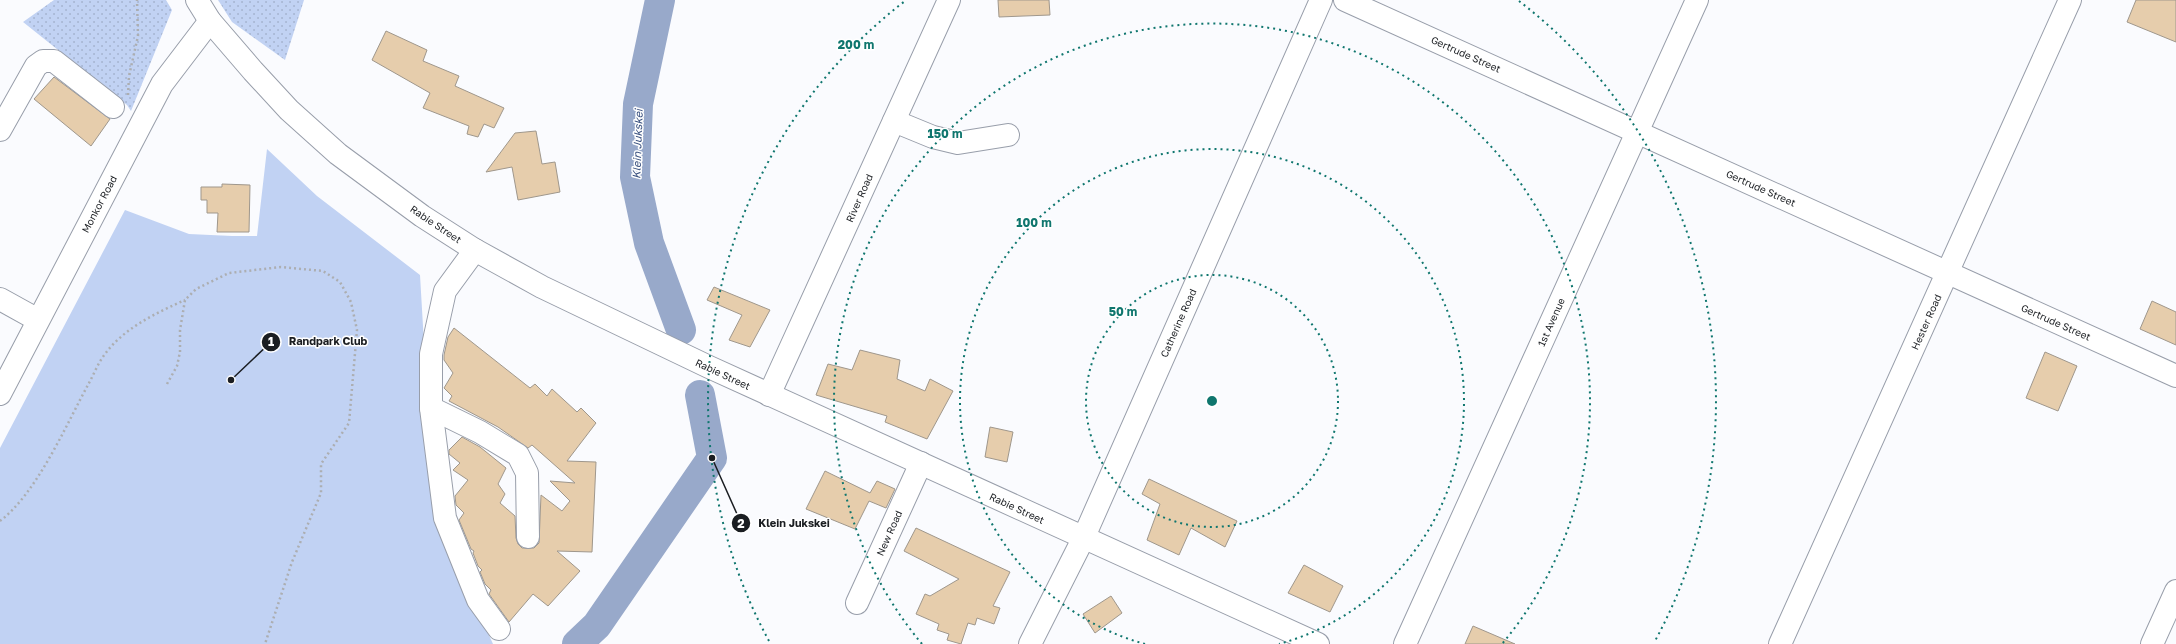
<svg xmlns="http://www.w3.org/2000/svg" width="2176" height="644" viewBox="0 0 2176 644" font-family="'Golos Text',sans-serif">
  <defs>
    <pattern id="park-dots" width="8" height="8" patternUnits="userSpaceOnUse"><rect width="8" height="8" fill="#c1d2f3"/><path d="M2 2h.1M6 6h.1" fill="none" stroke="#a5b4d0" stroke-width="1.8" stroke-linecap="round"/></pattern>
  </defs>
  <rect width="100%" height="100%" fill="#fafbfe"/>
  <polygon fill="#c1d2f3" points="267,149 317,196 420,275 429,429 441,530 493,644 0,644 0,448 125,210 189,234 232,236 257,236"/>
  <g fill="url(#park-dots)">
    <polygon points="54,0 166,0 172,10 131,111 127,105 23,22"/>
    <polygon points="218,0 304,0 285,60 232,22"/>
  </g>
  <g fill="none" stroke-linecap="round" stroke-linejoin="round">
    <g stroke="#98a9ca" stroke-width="30">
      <polyline points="660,0 638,104 635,177 649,243 681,330"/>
      <polyline points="577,644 597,625 712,458 700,395"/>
    </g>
  </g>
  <g fill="#e6cdac" stroke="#9f978c">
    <polygon points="998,0 1049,0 1050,15 999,17"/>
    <polygon points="2136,0 2176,0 2176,42 2127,22"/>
    <polygon points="386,31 427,50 423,61 459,76 455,86 504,108 494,128 484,124 478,137 467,134 469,126 423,108 430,93 372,60"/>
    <polygon points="54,77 110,119 91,146 34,99"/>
    <polygon points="536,131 542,164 555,162 560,192 518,200 512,167 486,172 515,133"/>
    <polygon points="222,184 250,185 249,232 217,232 218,213 207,213 207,200 201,200 201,187 222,187"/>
    <polygon points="714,287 770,310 750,347 729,340 742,315 707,300"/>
    <polygon points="2152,301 2176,312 2176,345 2140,329"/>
    <polygon points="454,328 530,388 535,384 547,396 552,389 577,412 581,408 596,423 567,461 596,462 592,552 557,551 580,571 548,606 533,594 509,622 489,594 491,590 485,584 480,572 482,570 478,566 473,553 474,551 471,549 459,520 464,513 456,505 455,496 468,480 453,470 460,463 449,454 449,450 462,437 480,447 506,468 498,484 505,494 500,503 515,516 516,538 518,544 522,548 534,548 539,543 541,495 562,511 570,501 550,481 575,483 532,445 528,448 498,427 449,401 452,396 444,388 453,373 444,360 444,355 448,337"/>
    <polygon points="860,350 900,360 897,379 925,391 930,379 953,391 927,439 885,422 887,416 816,395 828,364 852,370"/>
    <polygon points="2045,352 2077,366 2058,411 2026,398"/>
    <polygon points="990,427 1013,432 1007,462 985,457"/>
    <polygon points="825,471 870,493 877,481 895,489 886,508 869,501 855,529 806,509"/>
    <polygon points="1149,479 1237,521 1225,547 1191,528 1179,555 1147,540 1160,504 1142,494"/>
    <polygon points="916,528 1010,572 993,606 1000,608 994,624 977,618 975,625 968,623 961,644 947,640 949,634 937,630 939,624 916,614 925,594 930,596 959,579 904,551"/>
    <polygon points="1304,565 1343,586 1330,612 1288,593"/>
    <polygon points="1111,596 1122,613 1095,633 1083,614"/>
    <polygon points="1473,626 1515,644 1465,644"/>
  </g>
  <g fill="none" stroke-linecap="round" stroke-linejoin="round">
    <g stroke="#989eaa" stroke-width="24">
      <g id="minor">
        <polyline points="197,0 210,21 253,71 289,110 338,154 422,216 475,250 542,287 709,367 1318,644"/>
        <polyline points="1345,0 2176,376"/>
        <polyline points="894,121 933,137 958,143 1008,135"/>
        <polyline points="0,130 36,66 43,61 54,61 113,107"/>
        <polyline points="475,250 445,291 431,354 431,408 445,518 478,600 499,629"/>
        <polyline points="0,299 38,320"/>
        <polyline points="0,394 162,84 210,21"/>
        <polyline points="769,395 949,0"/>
        <polyline points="431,408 480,432 518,455 527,473 528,537"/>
        <polyline points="857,603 921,463"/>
        <polyline points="1030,644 1083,539 1321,0"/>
        <polyline points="1405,644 1697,0"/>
        <polyline points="1780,644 2070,0"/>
        <polyline points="2152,644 2176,591"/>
      </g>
    </g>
    <g stroke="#acaeb1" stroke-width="2.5" stroke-dasharray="2 3" stroke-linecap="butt">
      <polyline points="128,95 129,76 138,36 137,0"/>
      <polyline points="167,384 177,366 180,352 180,330 185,300 196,289 229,273 281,267 323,271 340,282 351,302 357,330 349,423 321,464 321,493 292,562 265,644"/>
      <path d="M0,521C37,493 66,425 89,383C94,374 98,363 105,354C124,328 156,313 185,300"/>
    </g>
    <use href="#minor" stroke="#fff" stroke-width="22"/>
  </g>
  <g fill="none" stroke="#0f766e" stroke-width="2" stroke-dasharray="2 4">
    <circle cx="1212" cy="401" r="126"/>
    <path d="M1145 644A252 252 0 1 1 1279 644"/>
    <path d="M922 644A378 378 0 1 1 1502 644"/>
    <path d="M769 641A504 504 0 0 1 905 1M1519 1A504 504 0 0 1 1655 641"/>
  </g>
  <g text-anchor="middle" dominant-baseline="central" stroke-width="3" stroke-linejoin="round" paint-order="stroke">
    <g font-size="10" fill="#1b1e22" stroke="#fff">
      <text transform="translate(1466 54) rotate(24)">Gertrude Street</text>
      <text transform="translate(1761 188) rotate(24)">Gertrude Street</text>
      <text transform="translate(859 198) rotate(-66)">River Road</text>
      <text transform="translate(99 204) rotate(-62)">Monkor Road</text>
      <text transform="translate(436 224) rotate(34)">Rabie Street</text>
      <text transform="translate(1551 322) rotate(-66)">1st Avenue</text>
      <text transform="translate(1926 322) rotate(-66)">Hester Road</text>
      <text transform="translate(2056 322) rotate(24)">Gertrude Street</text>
      <text transform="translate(1178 323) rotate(-66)">Catherine Road</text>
      <text transform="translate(723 374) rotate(25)">Rabie Street</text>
      <text transform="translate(1017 508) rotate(25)">Rabie Street</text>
      <text transform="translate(889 533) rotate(-66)">New Road</text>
    </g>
    <g font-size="11" font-style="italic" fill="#3a517f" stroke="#fff">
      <text transform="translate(637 144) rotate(-88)">Klein Jukskei</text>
    </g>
  </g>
  <circle cx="1212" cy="401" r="6" fill="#0f766e" stroke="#fff" stroke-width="2"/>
  <g font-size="12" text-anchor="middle" font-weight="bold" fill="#0f766e" stroke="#fff" stroke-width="3" stroke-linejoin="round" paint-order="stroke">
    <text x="856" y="49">200 m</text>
    <text x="945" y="138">150 m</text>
    <text x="1034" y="227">100 m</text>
    <text x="1123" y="316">50 m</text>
  </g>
  <path fill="none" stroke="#1b1e22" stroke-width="1.5" d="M231 380L271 342M712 458L741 523"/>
  <g fill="#1b1e22" stroke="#fff" stroke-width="1.5">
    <circle cx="231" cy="380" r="4"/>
    <circle cx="712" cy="458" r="4"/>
    <circle cx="271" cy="342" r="10"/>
    <circle cx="741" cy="523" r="10"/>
  </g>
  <g font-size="12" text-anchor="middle" font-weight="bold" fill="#fff">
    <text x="271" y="346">1</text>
    <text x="741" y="528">2</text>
  </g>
  <g font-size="11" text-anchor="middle" font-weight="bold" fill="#1b1e22" stroke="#fff" stroke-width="3" stroke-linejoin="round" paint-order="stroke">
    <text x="328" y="345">Randpark Club</text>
    <text x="794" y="527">Klein Jukskei</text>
  </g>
</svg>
